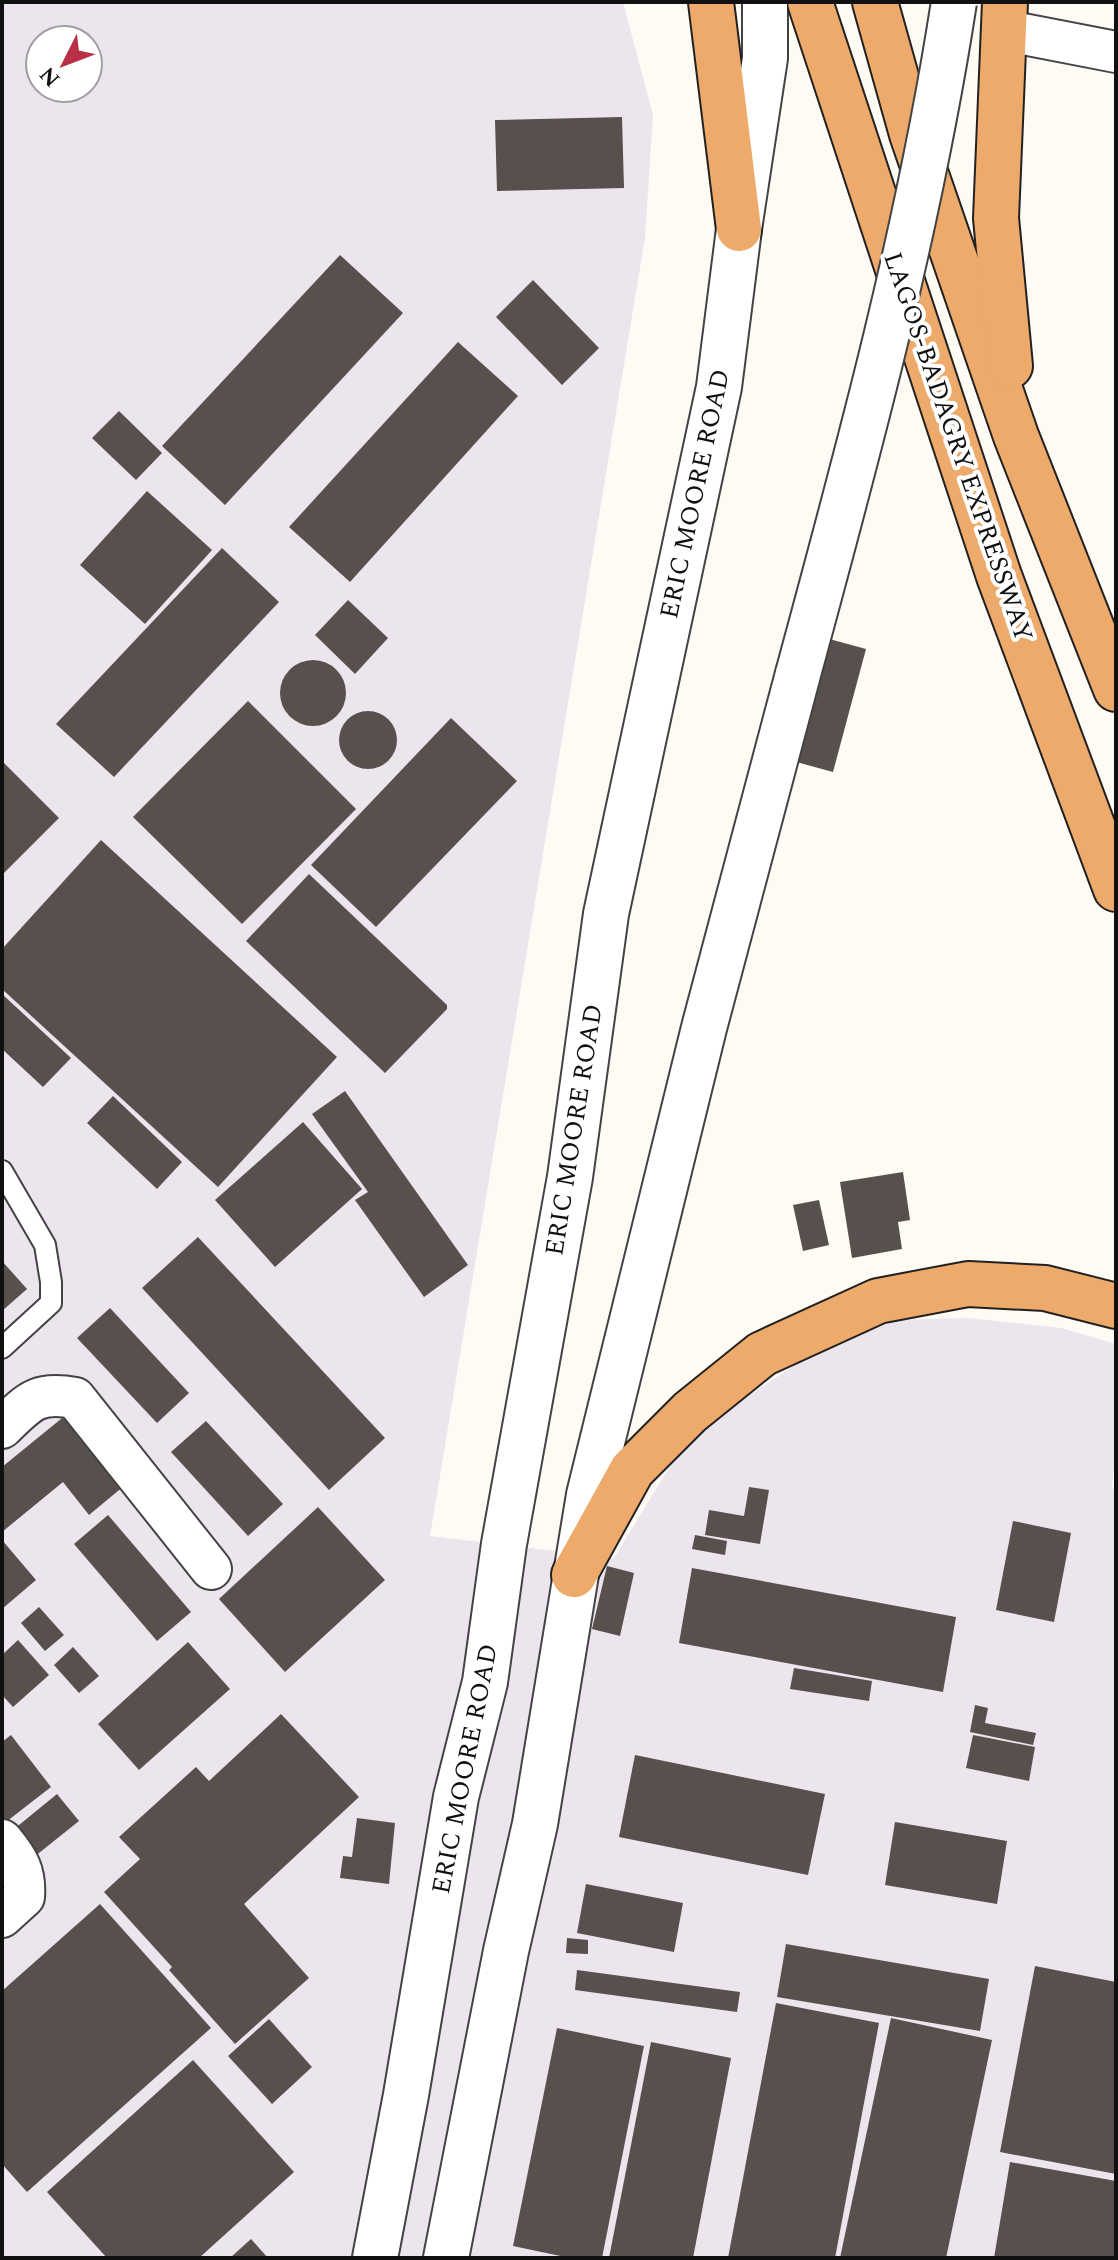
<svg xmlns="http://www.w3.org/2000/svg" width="1118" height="2260" viewBox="0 0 1118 2260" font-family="Spectral,serif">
  <rect width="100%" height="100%" fill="#fefbf4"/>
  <path fill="#ece5ee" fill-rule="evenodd" d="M2,2H623L653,115L645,238L430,1536L614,1558L678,1453L738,1403L826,1344L900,1320L969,1318L1061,1328L1116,1344V1439L1112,1487L1116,1494V2258H2ZM40,40H88V88H40Z"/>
  <g fill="#58504d">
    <polygon points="622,117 624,188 497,191 495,120"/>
    <polygon points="340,255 403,313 225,505 162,446"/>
    <polygon points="533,280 599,348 562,385 496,317"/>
    <polygon points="458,342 518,396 350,582 289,527"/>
    <polygon points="119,411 162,453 136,480 92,438"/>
    <polygon points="147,491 212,550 145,624 80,565"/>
    <polygon points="222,548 279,602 114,777 56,724"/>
    <polygon points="348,600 388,638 355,674 315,635"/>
    <polygon points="822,637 866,649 833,772 789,760"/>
    <circle cx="313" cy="693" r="33"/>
    <polygon points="248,701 356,809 242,924 133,817"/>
    <circle cx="368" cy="740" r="29"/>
    <polygon points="451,718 517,781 376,927 311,865"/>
    <polygon points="2,761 59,818 2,875"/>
    <polygon points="101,840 337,1057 218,1187 2,989 2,949"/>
    <polygon points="309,874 447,1005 447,1009 385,1073 246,941"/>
    <polygon points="2,994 71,1058 43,1087 2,1049"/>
    <polygon points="345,1091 468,1265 424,1297 355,1200 368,1192 312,1114"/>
    <polygon points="113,1096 182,1162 157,1189 87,1123"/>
    <polygon points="303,1122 362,1189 275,1267 215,1200"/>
    <polygon points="903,1172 910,1220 898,1222 902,1249 852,1258 840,1182"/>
    <polygon points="819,1200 829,1245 803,1251 793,1205"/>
    <polygon points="198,1237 385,1438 329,1490 142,1288"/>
    <polygon points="2,1261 27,1289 2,1311"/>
    <polygon points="110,1308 189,1393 157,1423 77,1338"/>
    <polygon points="72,1410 130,1481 89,1515 63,1482 2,1532 2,1467"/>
    <polygon points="206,1421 283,1504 248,1536 171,1452"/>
    <polygon points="749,1487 769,1490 760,1544 705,1535 709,1510 744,1516"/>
    <polygon points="318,1507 385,1580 285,1672 219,1599"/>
    <polygon points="108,1515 191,1612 157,1641 74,1544"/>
    <polygon points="1013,1521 1071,1533 1054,1622 996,1610"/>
    <polygon points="695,1535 727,1541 725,1555 692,1549"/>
    <polygon points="2,1540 36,1580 2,1609"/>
    <polygon points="607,1566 634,1573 620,1636 592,1629"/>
    <polygon points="692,1568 956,1617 943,1692 679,1643"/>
    <polygon points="39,1607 64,1635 45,1651 21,1623"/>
    <polygon points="18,1640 49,1675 13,1707 2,1695 2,1655"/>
    <polygon points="188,1642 230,1689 139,1770 98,1724"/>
    <polygon points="73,1647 99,1676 79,1693 54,1665"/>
    <polygon points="794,1668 872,1681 869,1701 790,1689"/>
    <polygon points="975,1705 988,1708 985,1723 1036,1733 1033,1745 970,1732"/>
    <polygon points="281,1714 359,1797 244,1904 309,1978 235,2044 169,1970 172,1967 104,1892 140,1859 119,1837 196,1767 209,1781"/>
    <polygon points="11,1735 51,1787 2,1825 2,1742"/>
    <polygon points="973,1735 1035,1747 1029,1781 966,1768"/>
    <polygon points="635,1755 825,1794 808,1875 619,1837"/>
    <polygon points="57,1794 79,1821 29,1861 8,1834"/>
    <polygon points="357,1818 395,1823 389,1884 340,1878 343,1856 352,1857"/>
    <polygon points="895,1822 1007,1841 997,1904 885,1885"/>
    <polygon points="586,1884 683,1903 674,1952 577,1933"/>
    <polygon points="100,1904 211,2028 27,2192 2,2164 2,1991"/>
    <polygon points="567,1938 588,1940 588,1954 566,1953"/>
    <polygon points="786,1944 989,1979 980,2031 777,1997"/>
    <polygon points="1035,1966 1116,1982 1116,2174 1000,2152"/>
    <polygon points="577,1970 740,1992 737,2012 575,1990"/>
    <polygon points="776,2003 879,2023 835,2258 728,2258"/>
    <polygon points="891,2018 992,2040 946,2258 840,2258"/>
    <polygon points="269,2019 312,2067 272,2104 228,2056"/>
    <polygon points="557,2028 644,2046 602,2258 570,2258 513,2246"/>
    <polygon points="651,2042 731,2058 693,2258 609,2258"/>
    <polygon points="193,2060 294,2172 199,2258 107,2258 47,2192"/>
    <polygon points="1010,2162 1116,2181 1116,2258 994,2258"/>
    <polygon points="251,2239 268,2258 230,2258"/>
  </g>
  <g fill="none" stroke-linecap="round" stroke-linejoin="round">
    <g stroke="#434343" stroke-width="24">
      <polyline id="service" points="2,1171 45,1245 51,1282 51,1303 2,1348"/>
    </g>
    <g stroke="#434343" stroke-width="44">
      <g id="minor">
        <polyline points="1002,30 1116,52"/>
        <path d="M2,1428C29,1402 36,1391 75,1398L211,1569"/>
        <path d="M2,1840C18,1859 26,1872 24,1897L2,1917"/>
      </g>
    </g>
    <g stroke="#434343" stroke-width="48">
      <g id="tertiary">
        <polyline points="375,2258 406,2095 456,1797 485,1682 504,1544 570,1177 606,914 719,387 739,229 765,58 765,2"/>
        <polyline points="446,2258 506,1951 535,1824 589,1495 704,1028 798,674"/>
      </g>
    </g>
    <g stroke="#212121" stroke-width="48">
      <g id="trunk">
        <polyline points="711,2 739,229"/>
        <polyline points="810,2 999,576 1116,889"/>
        <polyline points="875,2 912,134 1016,436 1116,689"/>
        <polyline points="1005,2 996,218 1010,366"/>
        <polyline points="574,1575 632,1470 690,1412 762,1354 878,1301 968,1284 1045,1288 1116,1306"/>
      </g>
    </g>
    <use href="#service" stroke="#fff" stroke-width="20"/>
    <use href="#minor" stroke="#fff" stroke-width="40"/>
    <use href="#tertiary" stroke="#fff" stroke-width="44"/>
    <use href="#trunk" stroke="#eeaa6a" stroke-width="44"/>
    <g stroke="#434343" stroke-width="48" stroke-linecap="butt">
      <path id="tertiary-bridge" d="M798,674C858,453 919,229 954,2"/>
    </g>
    <use href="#tertiary-bridge" stroke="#fff" stroke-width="44"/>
  </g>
  <g text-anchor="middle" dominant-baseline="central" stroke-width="8" stroke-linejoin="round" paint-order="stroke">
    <g font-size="26" fill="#101010" stroke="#fff">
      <text transform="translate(958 447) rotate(71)">LAGOS-BADAGRY EXPRESSWAY</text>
      <text transform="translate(695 494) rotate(-78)">ERIC MOORE ROAD</text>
      <text transform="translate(574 1130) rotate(-81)">ERIC MOORE ROAD</text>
      <text transform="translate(465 1769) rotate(-79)">ERIC MOORE ROAD</text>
    </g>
  </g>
  <rect width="1118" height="2260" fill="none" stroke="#101010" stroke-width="8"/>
  <g transform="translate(64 64) rotate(228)"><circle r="38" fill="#ffffff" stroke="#9f9f9f" stroke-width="2"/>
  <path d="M0-6L14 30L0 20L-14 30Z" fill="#b92f46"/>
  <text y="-12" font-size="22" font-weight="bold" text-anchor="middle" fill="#101010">N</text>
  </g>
</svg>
